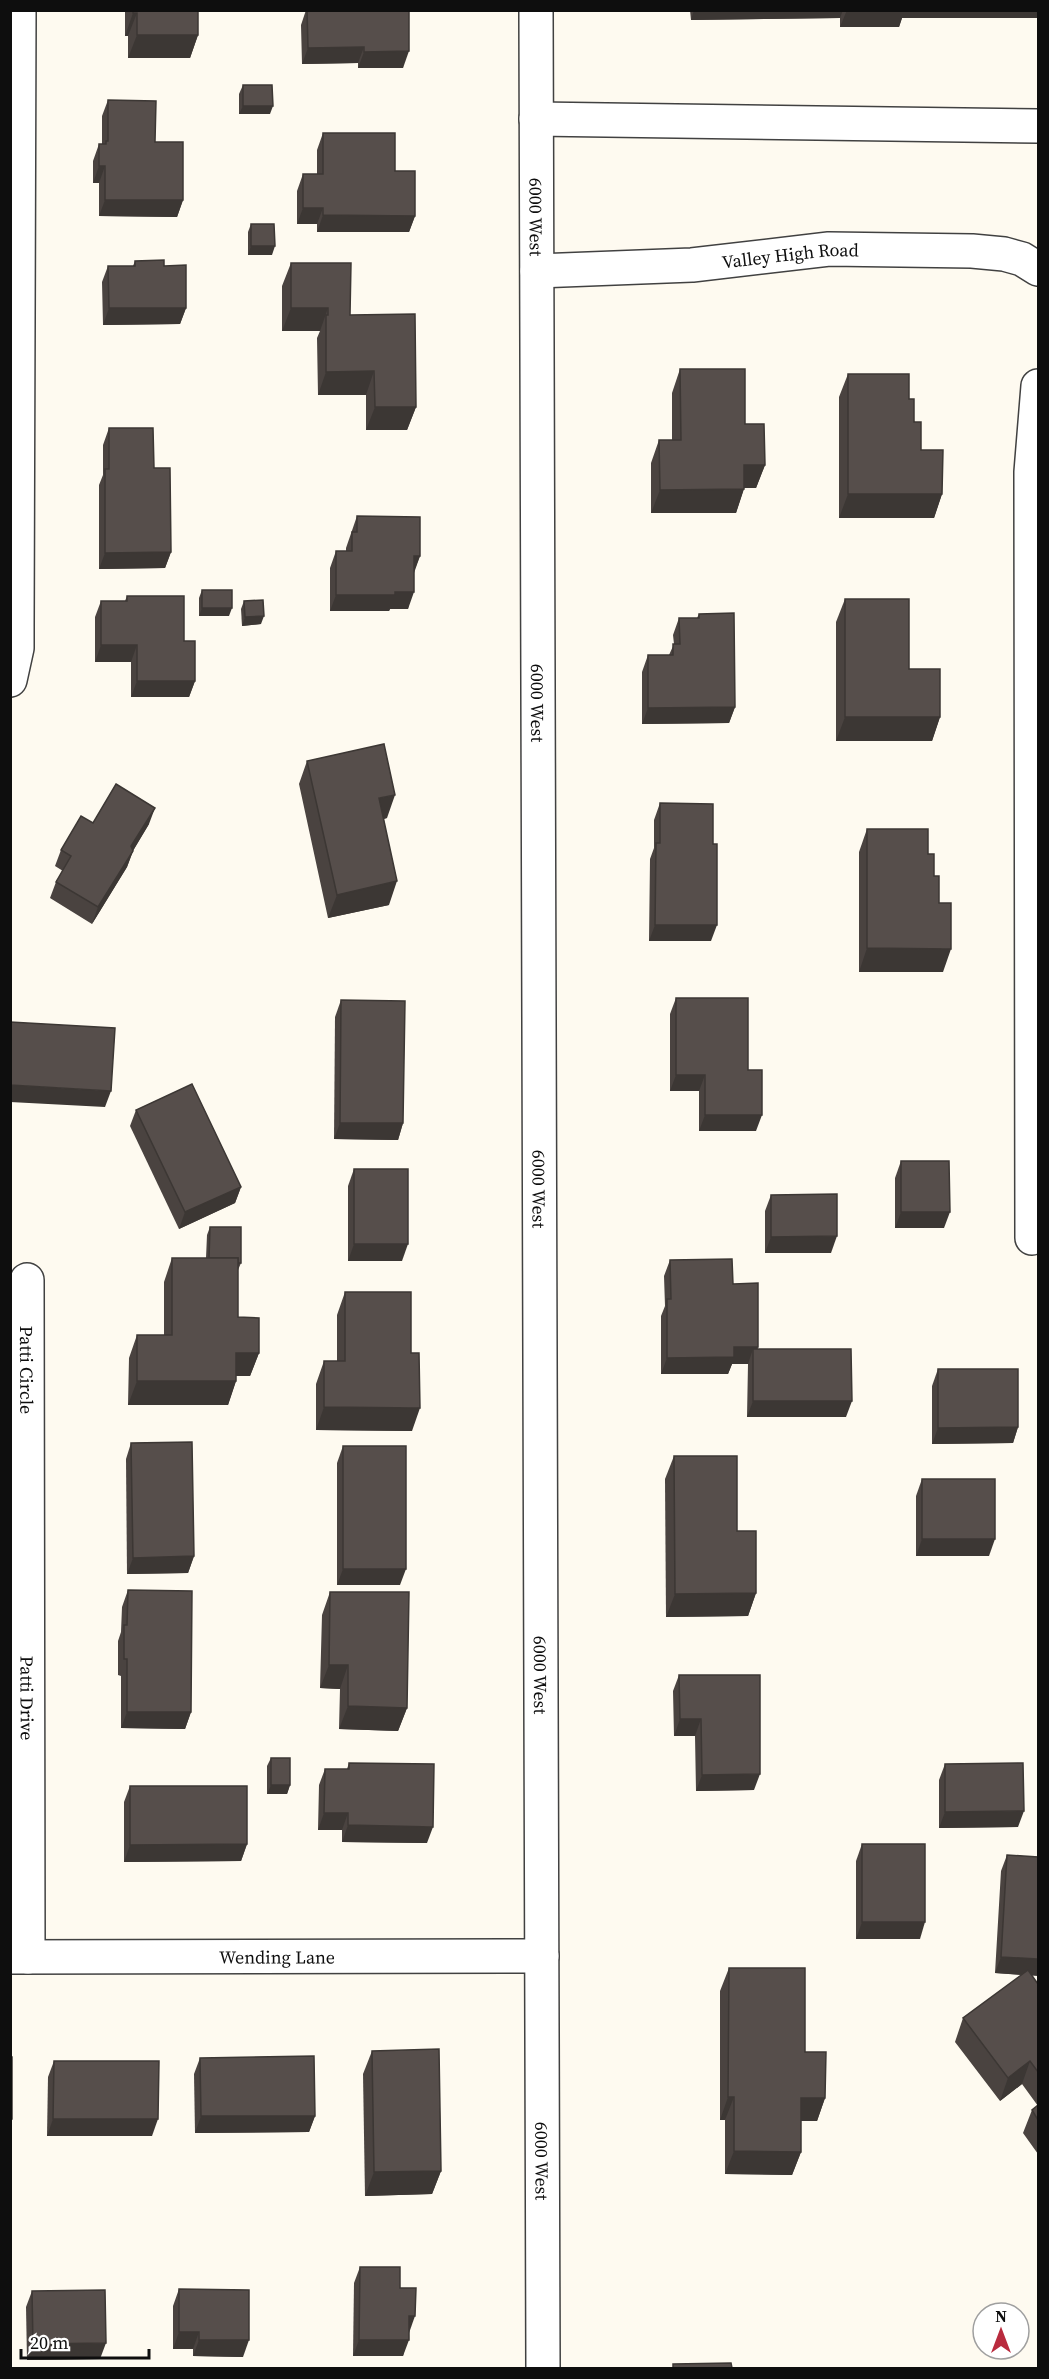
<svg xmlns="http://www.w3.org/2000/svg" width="1049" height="2379" viewBox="0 0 1049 2379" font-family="'Source Serif 4',serif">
  <rect width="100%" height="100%" fill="#fefaf0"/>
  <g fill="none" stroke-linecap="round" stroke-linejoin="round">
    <g stroke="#414141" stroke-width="36">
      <g id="minor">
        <path id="s1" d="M536,10L543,2368"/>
        <polyline points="536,119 1038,126"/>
        <path id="s2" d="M537,271L692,265L829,249L972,251L1004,254L1022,259L1038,269"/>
        <polyline points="10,680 17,648 17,626 19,10"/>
        <polyline points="1032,1238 1031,472 1038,386"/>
        <path id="s3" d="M27,1280L28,1957"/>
        <path id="s4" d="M10,1957L542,1956"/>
      </g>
    </g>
    <use href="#minor" stroke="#fff" stroke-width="33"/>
  </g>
  <g fill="#4a4340">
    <polygon points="125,10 198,10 198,35 190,58 128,58 128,36 125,36"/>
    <polygon points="306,10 409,10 403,68 358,68 358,63 302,64 301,25"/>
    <polygon points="690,10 1038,10 902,18 899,27 840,27 840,18 691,20"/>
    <polygon points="243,85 270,114 239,114 239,94"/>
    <polygon points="108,100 155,142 183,200 177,217 99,216 99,183 93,183 93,161 99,144 102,144 102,116"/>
    <polygon points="323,133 395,171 415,216 409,232 317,232 317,224 297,224 297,191 303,174 317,174 317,150"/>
    <polygon points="251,224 272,255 248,255 248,232"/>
    <polygon points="135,261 164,266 186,308 180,324 103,325 102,282 108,266 133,266"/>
    <polygon points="291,263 350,315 416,407 407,430 366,430 366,395 318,395 317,338 320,331 282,331 282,286"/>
    <polygon points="680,369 745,424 765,465 756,488 744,488 736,513 651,513 651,463 659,440 672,440 672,393"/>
    <polygon points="848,374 909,399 921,450 942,494 934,518 839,518 839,397"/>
    <polygon points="109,428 154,468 171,552 165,568 99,569 99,485 103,475 103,445"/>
    <polygon points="357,516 420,556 414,571 408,609 390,609 389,611 330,611 330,568 336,551 346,551 346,548"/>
    <polygon points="202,590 229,616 199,616 199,598"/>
    <polygon points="127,596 184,641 195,681 189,697 131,697 131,662 95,662 95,617 101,601 125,601"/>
    <polygon points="845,599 909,669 940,717 932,741 836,741 836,622"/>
    <polygon points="244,601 261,624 242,626 241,609"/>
    <polygon points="699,614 735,707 729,723 642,724 642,672 648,655 669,655 674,644 673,635 679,618 697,618"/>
    <polygon points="307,761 387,818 384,819 389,905 328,918 299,784"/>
    <polygon points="660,803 711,941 649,941 650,859 654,848 654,820"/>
    <polygon points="93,823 149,824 133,851 127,867 92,924 50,898 56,882 63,871 55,866 61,850"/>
    <polygon points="867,829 928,854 934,876 939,903 943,972 859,972 859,852"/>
    <polygon points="676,998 756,1131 699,1131 699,1091 670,1091 670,1014"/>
    <polygon points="341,1000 403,1123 398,1140 334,1139 335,1017"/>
    <polygon points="136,1110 241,1187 235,1203 179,1229 130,1126"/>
    <polygon points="901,1161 944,1228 895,1228 895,1178"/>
    <polygon points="354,1169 402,1261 348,1261 348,1186"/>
    <polygon points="771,1195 831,1253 765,1253 765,1211"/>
    <polygon points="210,1227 241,1263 238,1270 238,1317 259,1353 250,1376 236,1376 236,1381 228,1405 128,1405 129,1358 137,1335 164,1335 164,1282 172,1258 206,1258 207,1235"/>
    <polygon points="670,1260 733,1284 758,1349 846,1417 747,1417 748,1364 732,1364 728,1374 661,1374 661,1316 665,1306 664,1276"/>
    <polygon points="345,1292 412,1431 316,1430 316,1384 324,1361 337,1361 337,1315"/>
    <polygon points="938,1369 1018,1427 1013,1443 932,1444 932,1386"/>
    <polygon points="131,1443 194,1556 188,1573 127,1574 126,1459"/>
    <polygon points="343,1446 400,1585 337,1585 337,1463"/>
    <polygon points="674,1456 737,1531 756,1593 748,1616 666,1617 665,1479"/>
    <polygon points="922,1479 989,1556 916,1556 916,1496"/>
    <polygon points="128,1590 191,1712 185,1729 121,1728 121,1676 118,1675 118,1641 121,1632 122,1607"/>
    <polygon points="330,1592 407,1708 398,1731 339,1729 340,1689 320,1688 322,1615"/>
    <polygon points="679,1675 754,1790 696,1791 695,1736 674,1736 673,1691"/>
    <polygon points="271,1758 290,1785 287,1794 267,1794 267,1766"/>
    <polygon points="349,1763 427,1843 342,1842 342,1830 318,1830 319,1785 325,1769 347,1769"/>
    <polygon points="945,1764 1018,1827 939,1828 939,1780"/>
    <polygon points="130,1786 247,1844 241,1861 124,1862 124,1802"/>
    <polygon points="862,1844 920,1939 856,1939 856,1861"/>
    <polygon points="1007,1855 1032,1976 1038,1984 1038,2154 1023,2133 1032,2110 1038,2106 1022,2084 1000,2101 955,2042 963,2018 1022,1975 995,1973 1001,1871"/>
    <polygon points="729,1968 805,2052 825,2098 817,2121 801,2121 801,2152 792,2175 725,2174 725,2120 720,2120 720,1991"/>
    <polygon points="372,2051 441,2171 432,2194 365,2196 363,2074"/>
    <polygon points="200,2058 315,2116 309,2132 195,2133 194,2074"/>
    <polygon points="54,2061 152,2136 47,2136 48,2077"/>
    <polygon points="360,2267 400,2288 409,2332 403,2356 353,2356 354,2283"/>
    <polygon points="179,2289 243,2357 193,2356 193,2349 173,2349 173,2306"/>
    <polygon points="32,2291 100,2359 27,2360 26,2307"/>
  </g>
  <g fill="#3c3734">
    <polygon points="694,10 843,10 840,18 691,20"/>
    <polygon points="847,10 1038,10 1038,18 902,18 899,27 840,27"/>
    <polygon points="133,13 137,13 128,36 125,36"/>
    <polygon points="137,35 198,35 190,58 128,58"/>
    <polygon points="364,47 358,63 302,64 308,48"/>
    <polygon points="409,51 403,68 358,68 364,52"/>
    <polygon points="243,106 273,106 270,114 239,114"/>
    <polygon points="99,166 105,166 99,183 93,183"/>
    <polygon points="105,200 183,200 177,217 99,216"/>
    <polygon points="303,208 323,208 317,224 297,224"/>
    <polygon points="323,215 415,216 409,232 317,232"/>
    <polygon points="251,246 275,246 272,255 248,255"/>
    <polygon points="109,308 186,308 180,324 103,325"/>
    <polygon points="291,308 328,308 320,331 282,331"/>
    <polygon points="374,371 366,395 318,395 326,372"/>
    <polygon points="375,407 416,407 407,430 366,430"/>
    <polygon points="744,465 765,465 756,488 735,488"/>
    <polygon points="744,489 736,513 651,513 660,490"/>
    <polygon points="848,494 942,494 934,518 839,518"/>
    <polygon points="171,552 165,568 99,569 105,553"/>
    <polygon points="414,556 420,556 414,573"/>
    <polygon points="395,592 414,592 408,609 390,609 389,611 330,611 336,595"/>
    <polygon points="202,608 232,608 229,616 199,616"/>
    <polygon points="264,616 261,624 242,626 245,617"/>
    <polygon points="101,645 137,645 131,662 95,662"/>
    <polygon points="137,681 195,681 189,697 131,697"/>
    <polygon points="735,707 729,723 642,724 648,708"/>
    <polygon points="845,717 940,717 932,741 836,741"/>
    <polygon points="395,795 387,818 371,821 379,798"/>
    <polygon points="155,808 149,824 126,862 131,846"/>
    <polygon points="133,851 127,867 92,924 98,907"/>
    <polygon points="397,881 389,905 328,918 337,895"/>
    <polygon points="655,925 717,925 711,941 649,941"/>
    <polygon points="867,948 951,949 943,972 859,972"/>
    <polygon points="676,1075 705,1075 699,1091 670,1091"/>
    <polygon points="10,1085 111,1091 105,1107 10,1102"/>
    <polygon points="705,1115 762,1115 756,1131 699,1131"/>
    <polygon points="340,1123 403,1123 398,1140 334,1139"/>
    <polygon points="241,1187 235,1203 179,1229 185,1212"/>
    <polygon points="901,1212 950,1212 944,1228 895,1228"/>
    <polygon points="837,1236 831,1253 765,1253 771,1237"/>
    <polygon points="354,1244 408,1244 402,1261 348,1261"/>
    <polygon points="734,1347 758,1347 753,1362 753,1349 748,1364 732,1364 728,1374 661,1374 667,1358"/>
    <polygon points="236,1353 259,1353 250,1376 228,1376"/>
    <polygon points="137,1381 236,1381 228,1405 128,1405"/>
    <polygon points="753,1401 852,1401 846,1417 747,1417"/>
    <polygon points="324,1407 420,1408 412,1431 316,1430"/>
    <polygon points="1018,1427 1013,1443 932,1444 938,1428"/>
    <polygon points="922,1539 995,1539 989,1556 916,1556"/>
    <polygon points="194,1556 188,1573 127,1574 133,1558"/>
    <polygon points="343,1569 406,1569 400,1585 337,1585"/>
    <polygon points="756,1593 748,1616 666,1617 675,1594"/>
    <polygon points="329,1665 348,1665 340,1689 320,1688"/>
    <polygon points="348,1706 407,1708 398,1731 339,1729"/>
    <polygon points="127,1712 191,1712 185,1729 121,1728"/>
    <polygon points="680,1719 701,1719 695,1736 674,1736"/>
    <polygon points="760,1774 754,1790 696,1791 702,1775"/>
    <polygon points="271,1785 290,1785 287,1794 267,1794"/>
    <polygon points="1024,1811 1018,1827 939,1828 945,1812"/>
    <polygon points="324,1813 348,1813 342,1830 318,1830"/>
    <polygon points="348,1825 433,1827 427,1843 342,1842"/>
    <polygon points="247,1844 241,1861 124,1862 130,1845"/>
    <polygon points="862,1922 925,1922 920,1939 856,1939"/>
    <polygon points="1001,1957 1038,1959 1038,1976 995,1973"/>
    <polygon points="1030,2061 1022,2084 1000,2101 1008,2078"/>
    <polygon points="728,2097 734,2097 725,2120 720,2120"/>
    <polygon points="801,2098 825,2098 817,2121 792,2121"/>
    <polygon points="201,2116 315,2116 309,2132 195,2133"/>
    <polygon points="53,2119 158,2119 152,2136 47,2136"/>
    <polygon points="734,2151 801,2152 792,2175 725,2174"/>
    <polygon points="441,2171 432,2194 365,2196 374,2172"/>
    <polygon points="409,2316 415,2316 409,2333"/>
    <polygon points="179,2332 199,2332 193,2349 173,2349"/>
    <polygon points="199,2340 249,2340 243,2357 193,2356"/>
    <polygon points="359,2340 409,2340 403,2356 353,2356"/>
    <polygon points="106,2343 100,2359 27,2360 33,2344"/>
  </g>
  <g fill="#564e4b" stroke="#3c3734" stroke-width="1.5">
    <polygon points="133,10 198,10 198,35 137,35 137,13 133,13"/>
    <polygon points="307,10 409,10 409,51 364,52 364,47 308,48"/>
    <polygon points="243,85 272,85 273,106 243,106"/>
    <polygon points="108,100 156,101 155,142 183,142 183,200 105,200 105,166 99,166 99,144 106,144 106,141 108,141"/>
    <polygon points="323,133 395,133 395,171 415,171 415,216 323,215 323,208 303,208 303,174 323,174"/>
    <polygon points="251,224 274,224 275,246 251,246"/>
    <polygon points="164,260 164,266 186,265 186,308 109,308 108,266 135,266 135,261"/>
    <polygon points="291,263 351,263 350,315 415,314 416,407 375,407 374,371 326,372 326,315 328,315 328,308 291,308"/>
    <polygon points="680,369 745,369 745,424 764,424 765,465 744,465 744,489 660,490 659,440 681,440"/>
    <polygon points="848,374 909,374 909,399 914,399 914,422 921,422 921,450 943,450 942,494 848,494"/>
    <polygon points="109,428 153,428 154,468 170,468 171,552 105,553 105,469 109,469"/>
    <polygon points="357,516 420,517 420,556 414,556 414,592 395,592 395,595 336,595 336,551 352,551 352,532 357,532"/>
    <rect x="202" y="590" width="30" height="18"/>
    <polygon points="127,596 184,596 184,641 195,641 195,681 137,681 137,645 101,645 101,601 127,601"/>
    <polygon points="845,599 909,599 909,669 940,669 940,717 845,717"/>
    <polygon points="263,600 264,616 245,617 244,601"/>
    <polygon points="734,613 735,707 648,708 648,655 673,655 673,644 680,644 679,618 699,618 699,614"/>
    <polygon points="384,744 395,795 379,798 397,881 337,895 307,761"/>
    <polygon points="116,784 155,808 131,846 133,851 98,907 56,882 71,856 61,850 81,816 93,823"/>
    <polygon points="660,803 713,804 713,844 717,844 717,925 655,925 656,843 660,843"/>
    <polygon points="867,829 928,829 928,854 934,854 934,876 939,876 939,903 951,903 951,949 867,948"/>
    <polygon points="676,998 748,998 748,1070 762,1070 762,1115 705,1115 705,1075 676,1075"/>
    <polygon points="341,1000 405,1001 403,1123 340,1123"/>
    <polygon points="10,1022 115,1028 111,1091 10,1085"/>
    <polygon points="192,1084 241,1187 185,1212 136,1110"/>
    <polygon points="901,1161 949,1161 950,1212 901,1212"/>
    <rect x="354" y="1169" width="54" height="75"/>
    <polygon points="837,1194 837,1236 771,1237 771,1195"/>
    <polygon points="210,1227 241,1227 241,1263 238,1263 238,1258 209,1258"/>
    <polygon points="172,1258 238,1258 238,1317 259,1318 259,1353 236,1353 236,1381 137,1381 137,1335 172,1335"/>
    <polygon points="732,1259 733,1284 758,1283 758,1347 734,1347 734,1357 667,1358 667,1299 671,1299 670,1260"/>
    <polygon points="345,1292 411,1292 411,1353 419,1353 420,1408 324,1407 324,1361 345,1361"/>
    <polygon points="753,1349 851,1349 852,1401 753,1401"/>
    <polygon points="938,1369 1018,1369 1018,1427 938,1428"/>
    <polygon points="192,1442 194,1556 133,1558 131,1443"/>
    <rect x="343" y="1446" width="63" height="123"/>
    <polygon points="674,1456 737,1456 737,1531 756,1531 756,1593 675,1594"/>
    <rect x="922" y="1479" width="73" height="60"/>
    <polygon points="128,1590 192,1591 191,1712 127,1712 127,1659 124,1659 124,1625 127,1625"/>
    <polygon points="330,1592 409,1592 407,1708 348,1706 348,1665 329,1665"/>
    <polygon points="679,1675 760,1675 760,1774 702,1775 701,1719 680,1719"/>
    <rect x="271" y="1758" width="19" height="27"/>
    <polygon points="349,1763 434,1764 433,1827 348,1825 348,1813 324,1813 325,1769 349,1769"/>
    <polygon points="1023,1763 1024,1811 945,1812 945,1764"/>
    <polygon points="130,1786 247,1786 247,1844 130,1845"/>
    <rect x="862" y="1844" width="63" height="78"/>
    <polygon points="1007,1855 1038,1857 1038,1959 1001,1957"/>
    <polygon points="729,1968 805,1968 805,2052 826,2052 825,2098 801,2098 801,2152 734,2151 734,2097 728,2097"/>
    <polygon points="1028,1970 1038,1984 1038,2072 1030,2061 1008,2078 963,2018"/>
    <polygon points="439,2049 441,2171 374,2172 372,2051"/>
    <polygon points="314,2056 315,2116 201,2116 200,2058"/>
    <rect x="10" y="2057" width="2" height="62"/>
    <polygon points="54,2061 159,2061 158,2119 53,2119"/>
    <polygon points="1038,2105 1038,2120 1032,2110"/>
    <polygon points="360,2267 400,2267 400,2288 416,2288 415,2316 409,2316 409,2340 359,2340"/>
    <polygon points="179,2289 249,2290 249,2340 199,2340 199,2332 179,2332"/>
    <polygon points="105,2290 106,2343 33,2344 32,2291"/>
    <polygon points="731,2363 732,2368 673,2368 673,2364"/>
  </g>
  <g text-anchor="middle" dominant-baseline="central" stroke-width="6" stroke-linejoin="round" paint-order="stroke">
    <g font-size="18" fill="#0e0e0e" stroke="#fff">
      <text stroke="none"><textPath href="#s1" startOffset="207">6000 West</textPath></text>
      <text stroke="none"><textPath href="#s2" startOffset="254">Valley High Road</textPath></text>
      <text stroke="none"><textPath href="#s1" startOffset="693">6000 West</textPath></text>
      <text stroke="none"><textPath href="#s1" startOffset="1179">6000 West</textPath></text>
      <text stroke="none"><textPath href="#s3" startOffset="90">Patti Circle</textPath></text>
      <text stroke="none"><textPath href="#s1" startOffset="1665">6000 West</textPath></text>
      <text stroke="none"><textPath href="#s3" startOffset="418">Patti Drive</textPath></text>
      <text stroke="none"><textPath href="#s4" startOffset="267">Wending Lane</textPath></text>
      <text stroke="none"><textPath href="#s1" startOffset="2151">6000 West</textPath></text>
    </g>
  </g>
  <rect width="1049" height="2379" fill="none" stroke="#0e0e0e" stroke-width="24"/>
  <g transform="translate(1001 2331)"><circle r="28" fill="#ffffff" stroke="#9f9f9f" stroke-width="1.5"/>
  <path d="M0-4.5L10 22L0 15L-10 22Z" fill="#b92b3e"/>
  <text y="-9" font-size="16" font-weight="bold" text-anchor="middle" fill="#0e0e0e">N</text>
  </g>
  <path d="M21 2349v9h128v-9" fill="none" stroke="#0e0e0e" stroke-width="3"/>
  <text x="30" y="2349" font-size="18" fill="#0e0e0e" stroke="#ffffff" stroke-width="4.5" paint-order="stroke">20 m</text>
</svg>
